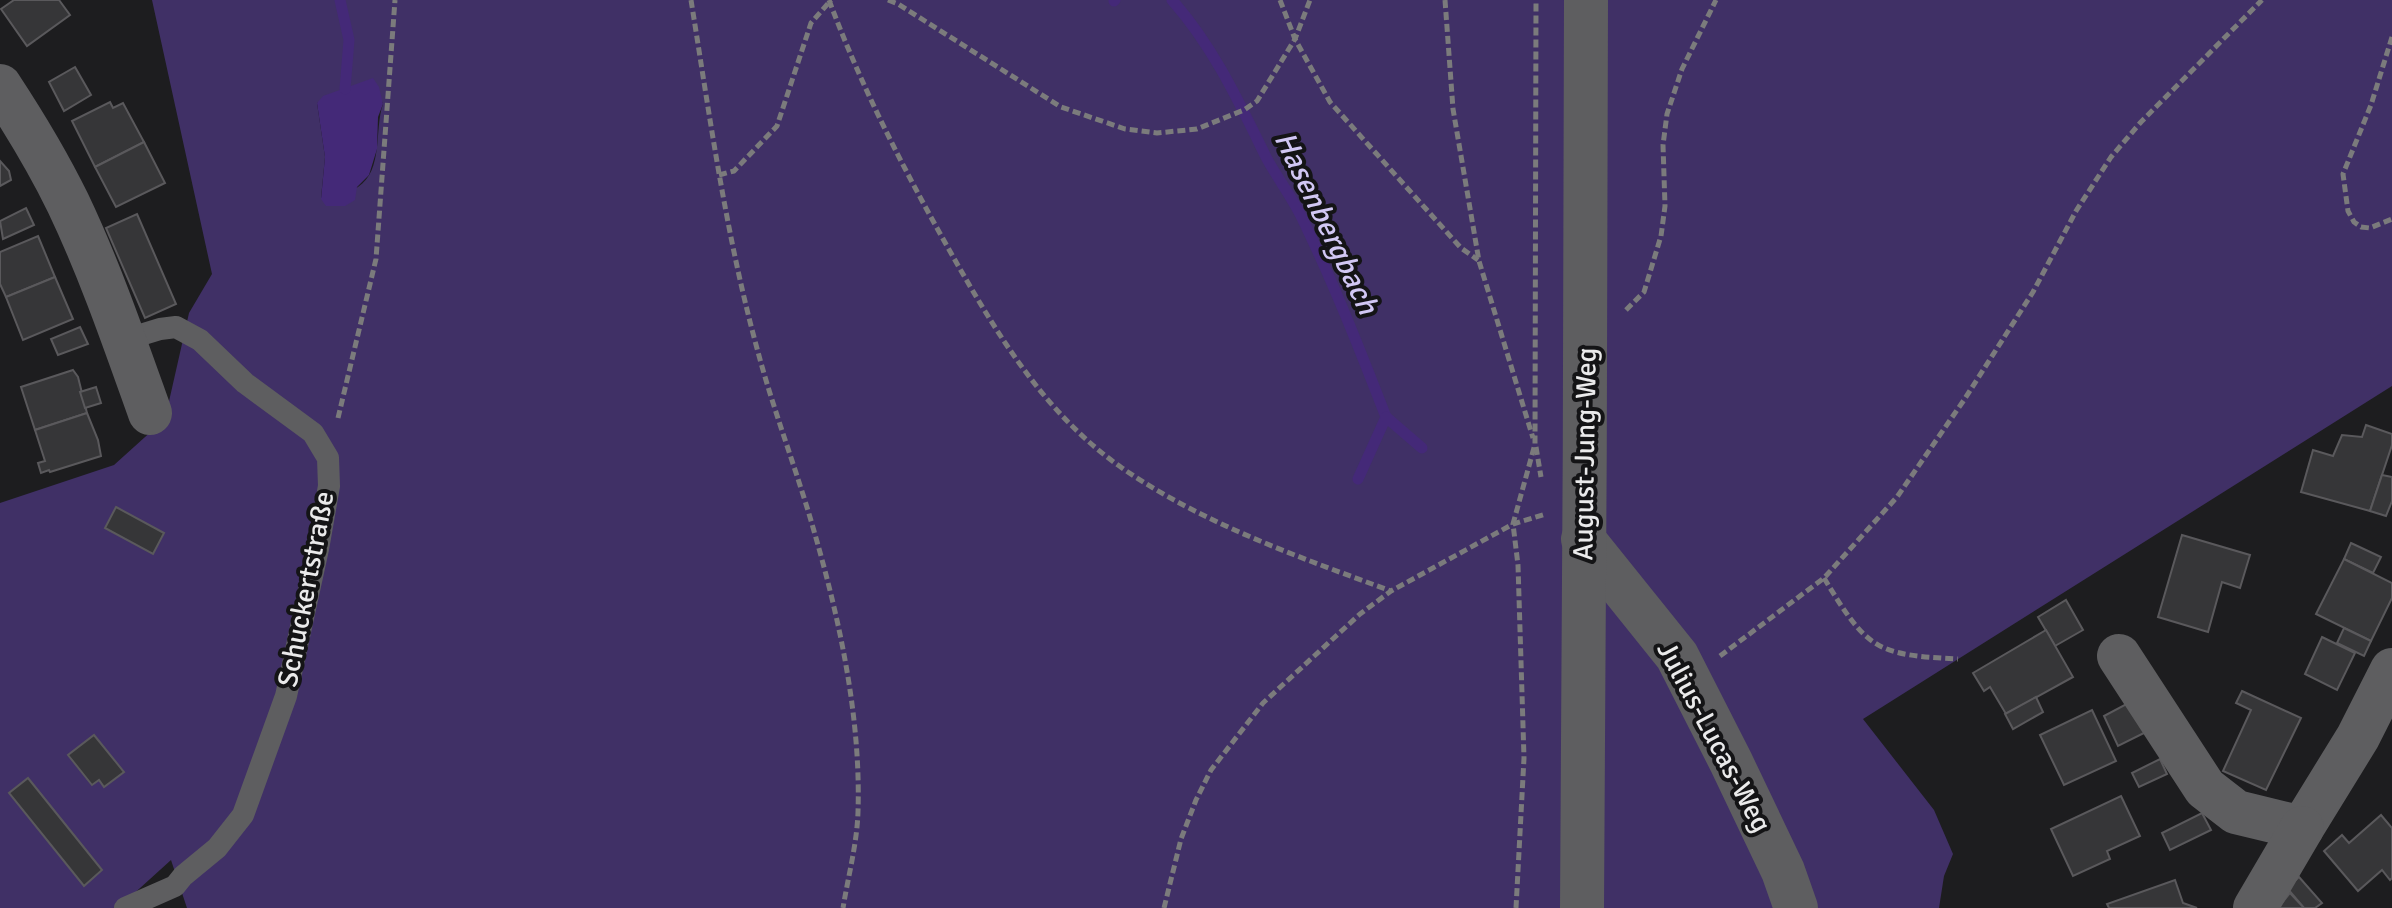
<svg xmlns="http://www.w3.org/2000/svg" width="2392" height="908" viewBox="0 0 2392 908" font-family="Signika,sans-serif">
  <rect width="100%" height="100%" fill="#1d1d1f"/>
  <path fill="#403066" fill-rule="evenodd" d="M152,0H2392V386L1863,719L1934,810L1953,854L1944,876L1939,908H187L171,860L118,908H0V503L114,465L165,419L189,313L212,274ZM373,79L383,104C374,129 384,170 358,187C348,193 332,195 321,198L325,157L317,103Z"/>
  <polygon fill="#442978" points="373,78 379,87 383,104 378,117 377,149 369,175 357,187 355,200 345,206 326,206 321,199 325,157 317,103 323,96"/>
  <g fill="none" stroke-linecap="round" stroke-linejoin="round">
    <g stroke="#442978" stroke-width="11">
      <polyline points="340,0 349,40 345,89"/>
      <path d="M1172,0C1213,46 1239,102 1266,157C1277,178 1293,198 1303,220C1334,284 1360,350 1386,417L1358,479"/>
      <polyline points="1114,1 1115,0"/>
      <polyline points="1386,417 1422,448"/>
    </g>
  </g>
  <g fill="#363638" stroke="#5a595c" stroke-width="2">
    <polygon points="14,0 59,0 70,15 27,46 1,9"/>
    <polygon points="75,67 91,95 64,111 49,82"/>
    <polygon points="110,102 113,108 123,103 144,142 95,167 72,121"/>
    <polygon points="144,142 165,183 116,207 95,167"/>
    <polygon points="0,161 9,171 11,180 0,186"/>
    <polygon points="26,208 34,225 3,239 0,221"/>
    <polygon points="137,214 176,304 145,318 106,228"/>
    <polygon points="38,236 55,277 6,297 0,284 0,252"/>
    <polygon points="55,277 73,319 23,340 6,297"/>
    <polygon points="80,327 88,344 58,355 51,339"/>
    <polygon points="73,370 78,377 87,413 35,430 21,387"/>
    <polygon points="96,387 101,403 85,408 80,392"/>
    <polygon points="87,413 98,440 101,456 50,472 49,470 41,473 38,463 45,461 35,430"/>
    <polygon points="2366,425 2392,434 2392,445 2370,511 2301,492 2313,450 2333,456 2342,435 2362,437"/>
    <polygon points="2382,475 2392,477 2392,501 2386,516 2370,511"/>
    <polygon points="116,507 164,533 153,554 105,528"/>
    <polygon points="2182,535 2250,555 2240,588 2222,582 2208,632 2158,617"/>
    <polygon points="2351,543 2381,557 2373,573 2344,559"/>
    <polygon points="2344,559 2392,583 2392,598 2371,641 2316,614"/>
    <polygon points="2066,600 2083,630 2055,646 2038,617"/>
    <polygon points="2344,628 2371,641 2364,656 2337,643"/>
    <polygon points="2046,630 2073,677 2006,714 1990,687 1984,691 1973,673"/>
    <polygon points="2322,637 2355,653 2337,690 2305,674"/>
    <polygon points="2242,691 2301,718 2266,790 2223,771 2251,710 2236,703"/>
    <polygon points="2036,697 2043,712 2013,729 2005,714"/>
    <polygon points="2134,700 2152,729 2118,746 2104,716"/>
    <polygon points="2092,710 2116,761 2064,785 2040,735"/>
    <polygon points="94,735 124,772 104,787 99,780 92,785 68,755"/>
    <polygon points="2160,759 2167,774 2139,787 2132,773"/>
    <polygon points="28,778 102,870 84,886 9,793"/>
    <polygon points="2121,796 2140,836 2107,851 2110,859 2073,876 2051,829"/>
    <polygon points="2202,813 2211,830 2170,850 2162,833"/>
    <polygon points="2381,815 2392,828 2392,878 2390,880 2382,870 2358,891 2324,851 2342,835 2349,843"/>
    <polygon points="2299,877 2322,903 2315,908 2304,908 2287,888"/>
    <polygon points="2175,880 2183,903 2197,908 2109,908 2107,904"/>
    <polygon points="2290,893 2304,908 2278,908"/>
  </g>
  <g fill="none" stroke-linecap="round" stroke-linejoin="round">
    <g stroke="#7b7b7c" stroke-width="5" stroke-dasharray="8 4" stroke-linecap="butt">
      <path d="M691,0C710,118 726,236 758,352C774,412 797,471 814,531C840,621 861,719 858,812C857,844 848,877 843,908"/>
      <path d="M829,0C861,86 902,166 947,246C994,329 1042,412 1122,468C1203,524 1299,557 1391,591"/>
      <polyline points="888,0 898,4 1061,107 1125,129 1157,133 1197,129 1244,110 1257,101 1295,39 1310,0"/>
      <polyline points="1280,0 1295,39 1330,102 1461,248 1478,260"/>
      <polyline points="1445,0 1453,109 1479,261 1533,438"/>
      <polyline points="2392,37 2371,105 2343,174 2348,211 2354,222 2361,227 2370,228 2392,219"/>
      <polyline points="719,175 734,171 777,126 811,23 831,0"/>
      <polyline points="1626,310 1644,292 1661,236 1665,206 1663,145 1667,114 1682,69 1716,0"/>
      <polyline points="338,418 376,259 395,0"/>
      <polyline points="1536,447 1541,477"/>
      <path d="M1824,578C1867,649 1875,655 1958,659"/>
      <polyline points="1720,656 1824,578 1897,497 1964,400 2033,292 2076,211 2111,157 2141,122 2262,0"/>
      <polyline points="1164,908 1181,839 1196,800 1211,770 1263,703 1360,614 1391,591 1513,524 1546,514"/>
      <polyline points="1516,908 1524,758 1518,565 1513,524 1535,444 1536,0"/>
    </g>
    <polyline stroke="#5e5e60" stroke-width="22" points="124,340 160,329 176,327 200,340 245,383 313,433 328,458 329,486 318,549 286,696 243,815 217,848 183,876 175,886 125,908"/>
    <g stroke="#5e5e60" stroke-width="44">
      <path d="M0,86C25,124 48,162 68,203C100,270 125,343 150,413"/>
      <polyline points="1583,539 1677,656 1731,762 1783,871 1796,908"/>
      <polyline points="2119,656 2205,788 2236,812 2302,828 2358,737 2392,670"/>
      <path d="M1582,908C1583,605 1587,303 1586,0"/>
      <polyline points="2255,908 2302,828"/>
    </g>
  </g>
  <g text-anchor="middle" dominant-baseline="central" stroke-width="8" stroke-linejoin="round" paint-order="stroke">
    <g font-size="28" fill="#eaeaeb" stroke="#141416">
      <text transform="translate(1585 454) rotate(-89)">August-Jung-Weg</text>
      <text transform="translate(306 589) rotate(-79)">Schuckertstraße</text>
      <text transform="translate(1714 737) rotate(62)">Julius-Lucas-Weg</text>
    </g>
    <g font-size="30" font-style="italic" fill="#d1c7f4" stroke="#141416">
      <text transform="translate(1326 223) rotate(64)">Hasenbergbach</text>
    </g>
  </g>
</svg>
